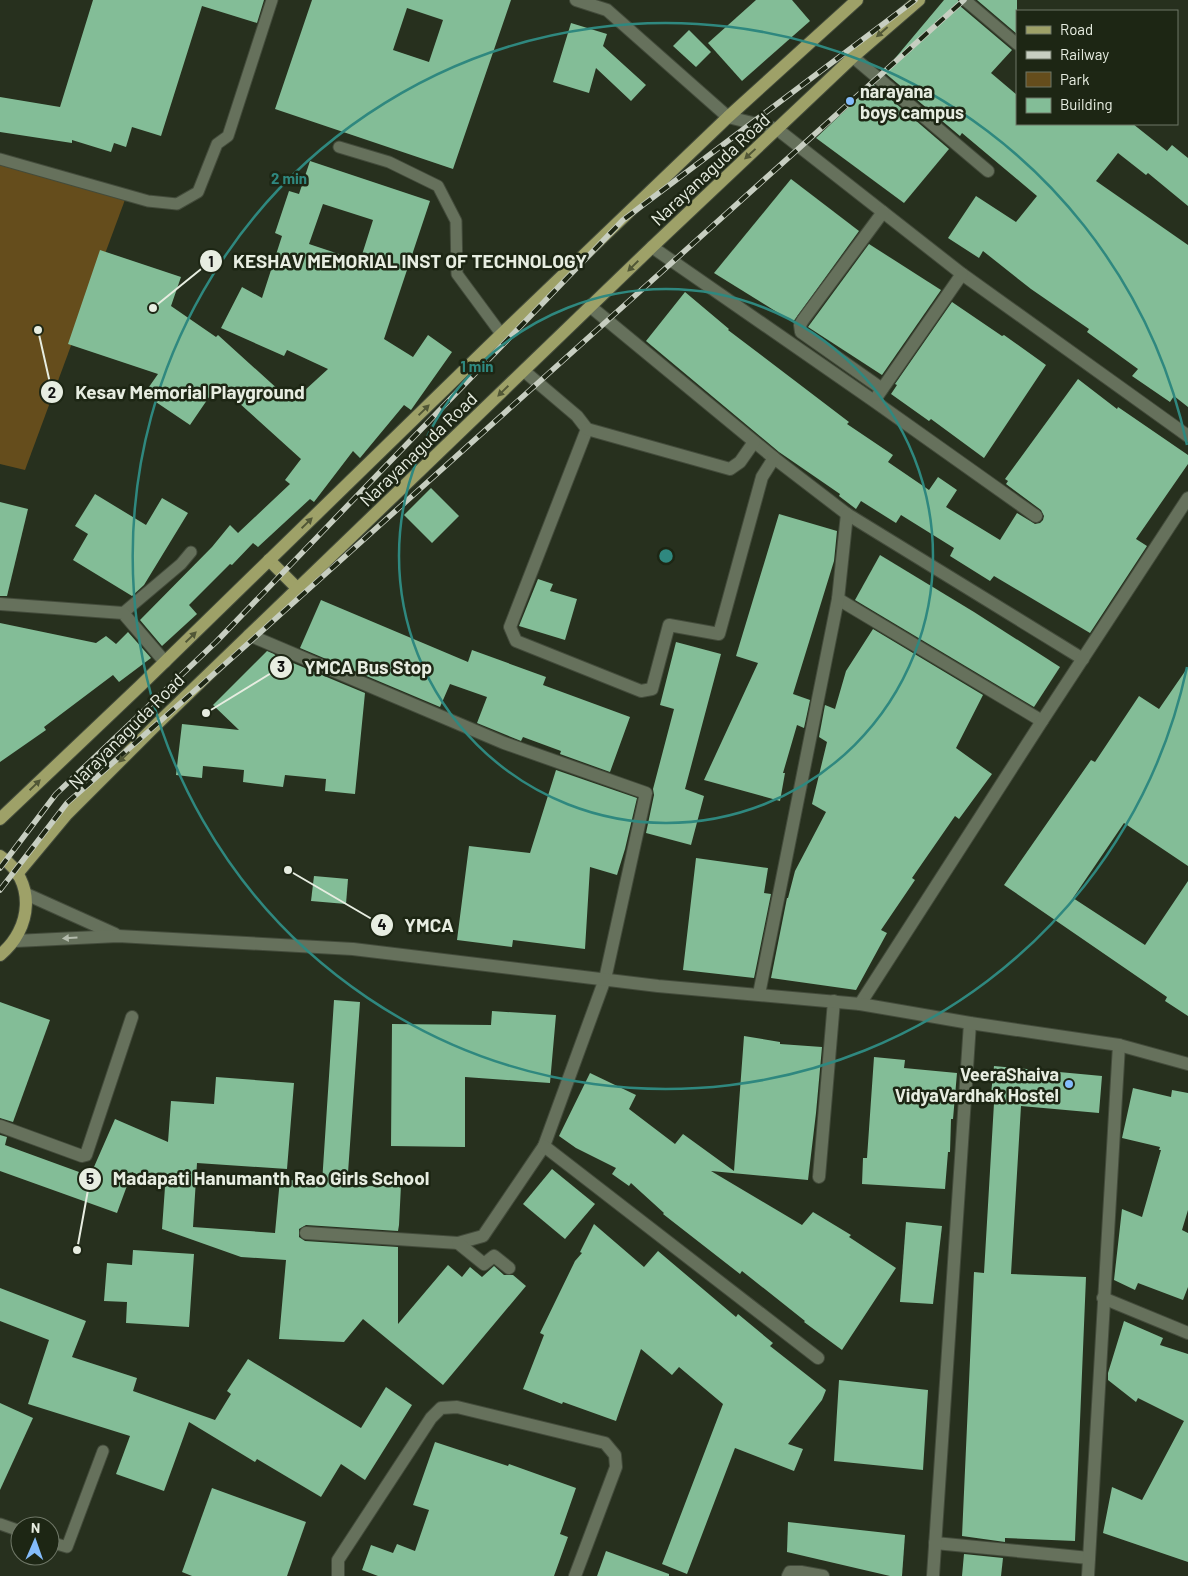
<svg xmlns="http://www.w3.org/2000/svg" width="1188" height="1576" viewBox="0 0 1188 1576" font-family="Barlow,sans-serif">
  <rect width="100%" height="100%" fill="#27301e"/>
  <polygon fill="#654d1c" points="0,163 126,197 25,470 0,464"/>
  <g fill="#83bd97" fill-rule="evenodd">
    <polygon points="93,0 264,0 257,23 202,6 161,136 132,127 126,147 114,143 111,152 72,140 72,143 0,132 0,97 60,107"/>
    <path d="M312,0H511L453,169L275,109ZM407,8L443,20L429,62L393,50Z"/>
    <polygon points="756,0 792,0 810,21 742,81 708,43"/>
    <polygon points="944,0 958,0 960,6 1012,50 991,73 1017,95 1017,124 1133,124 1167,151 1172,145 1188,158 1188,206 1148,173 1146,175 1118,153 1096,181 1188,245 1188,407 1174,396 1170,402 1132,376 1138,369 1087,332 1089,329 1031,289 983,251 979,258 948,238 976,196 1016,222 1037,196 962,133 960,136 885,73 888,71 886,69"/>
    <polygon points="977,0 1017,0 1017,34"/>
    <polygon points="571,23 607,34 603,46 646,85 631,101 596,68 589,93 553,82"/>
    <polygon points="689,30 711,52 696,67 673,46"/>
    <polygon points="873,84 949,149 904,203 816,138"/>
    <path d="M310,161L430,201L384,339L413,357L428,335L452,352L411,410L404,405L360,458L353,451L314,502L310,499L258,547L253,543L232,565L230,564L189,605L197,614L162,646L140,620L212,547L230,525L238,533L290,484L285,480L301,459L218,384L190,425L144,394L158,374L68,344L100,250L181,277L171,306L216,337L218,335L292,402L328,369L287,350L284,356L221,328L242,287L262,298L282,236L275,233L289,191L299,194ZM323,204L373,220L360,261L309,244Z"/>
    <polygon points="791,179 859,231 793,322 714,273"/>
    <polygon points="869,244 941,290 882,375 808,327"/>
    <polygon points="685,292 729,329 728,330 849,422 847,424 893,455 888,462 929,490 938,477 957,490 946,507 1000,540 1017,513 1035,524 1040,523 1043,520 1044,516 1041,510 1006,484 1008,481 1005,479 1078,379 1117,409 1118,407 1188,455 1188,464 1136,539 1147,546 1090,633 994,576 990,581 950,556 954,548 901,515 896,523 861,501 856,509 839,496 840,494 779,452 646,341"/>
    <polygon points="952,302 1002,336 1004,335 1046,365 984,458 931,419 929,421 891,394 897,385 895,384"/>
    <polygon points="431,488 459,516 432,543 404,515"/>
    <polygon points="95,494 146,525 162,498 188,513 144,585 132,596 73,560 88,534 75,526"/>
    <polygon points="0,502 28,509 7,596 0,596"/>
    <polygon points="779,514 837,531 834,561 793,694 810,700 804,728 797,725 783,773 785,773 780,801 704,780 758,663 736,656"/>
    <polygon points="880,555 974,612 1060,667 1034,707 855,600"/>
    <polygon points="538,579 553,584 550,591 577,599 565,640 519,626"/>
    <polygon points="321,600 468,662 472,650 546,677 543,685 630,717 610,772 560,754 561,751 523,737 521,741 477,723 487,697 450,684 440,707 300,648"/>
    <polygon points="0,623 96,643 106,636 116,644 128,632 151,658 119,682 113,675 44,727 46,730 0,762"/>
    <polygon points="873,629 983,695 956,748 992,774 959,819 955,816 912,878 915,880 881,930 887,933 856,990 771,978 787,898 788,898 795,871 826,812 812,804 827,742 819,737 825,705 835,709 846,671"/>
    <polygon points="676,642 721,654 685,789 704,796 691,845 646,833 654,795 653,789 674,709 660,705"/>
    <polygon points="267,651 274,654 290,670 293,663 365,693 355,794 325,791 326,779 285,775 283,787 243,782 244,770 203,766 202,778 176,775 182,724 239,730 213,705"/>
    <polygon points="1188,667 1188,866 1124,823 1073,898 1145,945 1188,881 1188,1016 1165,1001 1167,997 1004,885 1091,760 1095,762 1139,696 1159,709"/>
    <polygon points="556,770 637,798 625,849 617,875 590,867 585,949 513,940 512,947 457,940 469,846 530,853"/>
    <polygon points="696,858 768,868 764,893 771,894 754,978 683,970"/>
    <polygon points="314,876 348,879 346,904 311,901"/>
    <polygon points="334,1000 360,1002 347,1187 401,1185 399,1225 398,1231 306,1225 299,1229 299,1237 305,1241 398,1247 398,1324 448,1265 462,1277 470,1267 482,1277 494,1266 504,1275 513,1275 526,1286 443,1385 363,1319 344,1342 279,1339 286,1260 241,1257 162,1229 165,1187 132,1172 117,1213 0,1171 0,1135 7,1137 5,1145 90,1176 115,1119 168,1142 171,1101 214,1104 216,1077 294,1083 287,1169 197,1163 193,1227 275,1233 280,1179 322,1183"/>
    <polygon points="0,1002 50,1020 13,1122 0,1118"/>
    <polygon points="492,1011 556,1015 550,1083 465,1077 465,1147 391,1146 392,1024 491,1025"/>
    <polygon points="744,1036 780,1042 780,1044 822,1047 816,1113 808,1180 711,1171 802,1225 813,1212 851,1235 849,1237 896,1268 842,1350 804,1322 805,1321 742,1271 740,1274 663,1214 664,1213 631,1183 629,1186 612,1174 616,1168 576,1148 559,1136 590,1073 636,1095 629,1109 675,1144 683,1134 734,1171"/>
    <polygon points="874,1057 905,1060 904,1068 957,1073 953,1119 951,1119 950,1152 948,1152 945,1189 862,1184 863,1158 867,1158"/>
    <polygon points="994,1066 1102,1076 1099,1113 1021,1106 1011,1274 1086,1277 1075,1541 1005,1538 1005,1542 962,1536 974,1272 984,1273 994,1103 990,1103"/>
    <polygon points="1133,1088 1171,1097 1172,1090 1188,1093 1188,1210 1182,1230 1188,1233 1188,1287 1183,1300 1138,1283 1135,1290 1114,1280 1122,1209 1142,1217 1161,1150 1159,1150 1160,1147 1122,1138"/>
    <polygon points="552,1169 595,1204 565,1239 523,1204"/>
    <polygon points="906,1222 942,1226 933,1304 900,1302"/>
    <polygon points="594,1224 644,1267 658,1251 736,1317 738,1314 773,1343 770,1346 826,1390 822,1400 788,1444 803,1449 794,1471 735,1448 687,1574 662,1564 723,1404 679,1367 672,1375 641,1349 616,1421 563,1402 562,1404 523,1389 544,1335 540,1333 575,1261 582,1253 580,1252"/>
    <polygon points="133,1250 194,1254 189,1327 126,1323 127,1302 104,1301 107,1263 132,1265"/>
    <polygon points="0,1288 86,1321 72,1357 137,1378 133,1391 215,1420 231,1394 227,1391 248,1359 361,1428 386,1387 412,1405 365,1480 341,1464 321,1497 257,1459 255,1462 189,1422 164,1491 116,1474 130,1436 28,1404 49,1340 0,1321"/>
    <polygon points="1124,1321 1163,1338 1160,1345 1188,1354 1188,1562 1103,1533 1112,1487 1142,1500 1184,1421 1138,1398 1136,1402 1108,1380 1108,1373"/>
    <polygon points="839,1380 928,1390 923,1470 834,1461"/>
    <polygon points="0,1403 33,1418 0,1490"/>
    <polygon points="435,1442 508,1466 509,1464 576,1488 560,1534 568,1537 554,1576 378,1576 362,1570 371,1545 393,1553 397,1544 415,1551 429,1510 413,1505"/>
    <polygon points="212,1488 306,1522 287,1576 192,1576 182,1572"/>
    <polygon points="788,1522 905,1535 902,1576 890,1576 787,1552"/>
    <polygon points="606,1551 669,1574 669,1576 597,1576"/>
    <polygon points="964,1554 1003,1558 1001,1576 962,1576"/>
  </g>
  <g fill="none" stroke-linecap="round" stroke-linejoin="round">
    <g stroke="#434b3b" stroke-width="13">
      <g id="lane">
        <polyline points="965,0 1017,44"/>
        <polyline points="339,147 389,162 438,186 456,221 457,274 502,335"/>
        <polyline points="0,159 148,201 177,204 198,192 217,144 228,136 272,0"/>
        <polyline points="123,613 181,564 191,552"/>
        <polyline points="0,1524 20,1531"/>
        <polyline points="50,1542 67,1547 103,1451"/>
      </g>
    </g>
    <g stroke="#434b3b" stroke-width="14">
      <g id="street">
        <polyline points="576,0 607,10 728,117 777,129 962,274 1188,436"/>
        <polyline points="853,57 988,171"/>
        <polyline points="652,247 874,401 1036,516"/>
        <polyline points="591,307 774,458 847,514 1083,659"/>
        <polyline points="524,371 577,416 587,429 510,627 516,641 641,691 652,689 669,625 719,634 762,477 774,458"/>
        <polyline points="882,389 801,332 800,325 803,320 883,212"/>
        <polyline points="878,395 962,274"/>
        <polyline points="587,429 730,469 740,462 754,442"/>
        <polyline points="838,599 1042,721"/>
        <polyline points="0,604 123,613 165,662"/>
        <polyline points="249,635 504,743 646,793 605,979 544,1146 483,1236 458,1243 306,1233"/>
        <polyline points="759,994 838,599 847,514"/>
        <polyline points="860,1004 1042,721 1188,498"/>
        <polyline points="0,1126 82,1156 86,1155 132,1017"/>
        <polyline points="544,1146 818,1358"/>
        <polyline points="819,1177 834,1001"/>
        <polyline points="458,1243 484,1264 494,1256 509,1268"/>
        <polyline points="1103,1298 1188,1333"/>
        <polyline points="935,1543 1089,1558"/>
        <polyline points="338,1576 338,1560 431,1418 441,1408 457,1407 605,1443 615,1455 616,1467 575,1576"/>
        <polyline points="788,1576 790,1572 801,1572 823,1576"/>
        <polyline points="933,1576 970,1023"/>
        <polyline points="1088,1576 1119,1045"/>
      </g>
    </g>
    <g stroke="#434b3b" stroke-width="14">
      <g id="secondary">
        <polyline points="26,894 115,934"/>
        <polyline points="15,941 118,936 353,949 658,986 860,1004 970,1023 1119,1045 1188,1064"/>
      </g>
    </g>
    <g stroke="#434b3b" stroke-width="14">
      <g id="primary">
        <polyline points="269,560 298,589"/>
        <polyline points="0,819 140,686 489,346 728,117 857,0"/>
        <path d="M0,856C37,881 32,929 0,955"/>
        <polyline points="17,874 67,814 158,723 652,247 853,57 919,0"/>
      </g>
    </g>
    <use href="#lane" stroke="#66715c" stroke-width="11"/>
    <use href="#street" stroke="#66715c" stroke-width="12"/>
    <use href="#secondary" stroke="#66715c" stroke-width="12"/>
    <use href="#primary" stroke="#9ea168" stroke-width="12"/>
    <g stroke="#c7cec1" stroke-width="5.5">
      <g id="rail">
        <polyline points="0,868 56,794 216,642 623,220 915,0"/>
        <polyline points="0,890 67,803 233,657 964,0"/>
      </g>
    </g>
    <use href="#rail" stroke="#1d2614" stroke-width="4" stroke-dasharray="11" stroke-linecap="butt"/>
  </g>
  <defs><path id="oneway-solid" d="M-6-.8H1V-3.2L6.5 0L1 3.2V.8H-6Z" transform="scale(1.25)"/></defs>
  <g fill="#515736">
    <use href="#oneway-solid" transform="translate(882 32) rotate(139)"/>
    <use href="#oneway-solid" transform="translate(750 154) rotate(137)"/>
    <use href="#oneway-solid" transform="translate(633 266) rotate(135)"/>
    <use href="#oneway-solid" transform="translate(503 391) rotate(136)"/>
    <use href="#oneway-solid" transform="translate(424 410) rotate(-44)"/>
    <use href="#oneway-solid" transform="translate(307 523) rotate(-44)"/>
    <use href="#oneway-solid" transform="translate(191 637) rotate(-44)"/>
    <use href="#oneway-solid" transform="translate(124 757) rotate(135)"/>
    <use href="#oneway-solid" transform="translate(35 785) rotate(-44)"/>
  </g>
  <use fill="#b3bbac" href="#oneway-solid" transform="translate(70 938) rotate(177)"/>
  <g fill="none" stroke="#2f887f" stroke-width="2.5">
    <circle cx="666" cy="556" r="267"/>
    <path d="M1187 667A533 533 0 1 1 1187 445"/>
  </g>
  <g fill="#84bcfb" stroke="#1d2614" stroke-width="2">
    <circle cx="850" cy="101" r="5"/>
    <circle cx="1069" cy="1084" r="5"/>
  </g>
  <g text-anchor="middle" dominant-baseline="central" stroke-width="5" stroke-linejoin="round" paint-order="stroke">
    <g font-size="18" font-weight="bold" fill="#e7ede1" stroke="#1d2614" text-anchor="start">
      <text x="860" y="91">narayana<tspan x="860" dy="21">boys campus</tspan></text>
      <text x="1059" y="1074" text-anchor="end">VeeraShaiva<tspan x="1059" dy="21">VidyaVardhak Hostel</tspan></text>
    </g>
    <g font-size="18" fill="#e7ede1" stroke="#1d2614">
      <text transform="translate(710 169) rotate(-43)">Narayanaguda Road</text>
      <text transform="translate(418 449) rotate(-44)">Narayanaguda Road</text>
      <text transform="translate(126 731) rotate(-45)">Narayanaguda Road</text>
    </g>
  </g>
  <circle cx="666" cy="556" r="8" fill="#2f887f" stroke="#1d2614" stroke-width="2.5"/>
  <g font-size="15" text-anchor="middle" font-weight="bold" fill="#2f887f" stroke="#1d2614" stroke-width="5" stroke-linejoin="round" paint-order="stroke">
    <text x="289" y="184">2 min</text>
    <text x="477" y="372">1 min</text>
  </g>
  <path fill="none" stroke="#e7ede1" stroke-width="2" d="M153 308L211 261M38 330L52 392M206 713L281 667M288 870L382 925M77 1250L90 1179"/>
  <g fill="#e7ede1" stroke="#1d2614" stroke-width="2">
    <circle cx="153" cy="308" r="5"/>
    <circle cx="38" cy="330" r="5"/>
    <circle cx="206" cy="713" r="5"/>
    <circle cx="288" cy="870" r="5"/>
    <circle cx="77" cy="1250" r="5"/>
    <circle cx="211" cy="261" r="12"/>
    <circle cx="52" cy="392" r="12"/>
    <circle cx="281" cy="667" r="12"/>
    <circle cx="382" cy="925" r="12"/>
    <circle cx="90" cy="1179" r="12"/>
  </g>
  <g font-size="15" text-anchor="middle" font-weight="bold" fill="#111">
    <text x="211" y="267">1</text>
    <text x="52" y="398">2</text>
    <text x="281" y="672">3</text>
    <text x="382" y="930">4</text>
    <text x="90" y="1184">5</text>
  </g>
  <g font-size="19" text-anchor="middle" font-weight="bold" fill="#e7ede1" stroke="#1d2614" stroke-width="5" stroke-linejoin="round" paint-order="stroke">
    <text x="410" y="268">KESHAV MEMORIAL INST OF TECHNOLOGY</text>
    <text x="190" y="399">Kesav Memorial Playground</text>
    <text x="368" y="674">YMCA Bus Stop</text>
    <text x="429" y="932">YMCA</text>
    <text x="271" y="1185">Madapati Hanumanth Rao Girls School</text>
  </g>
  <rect x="1016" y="10" width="162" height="115" fill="#1d2614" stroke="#6e7666"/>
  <rect x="1026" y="26" width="25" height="8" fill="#9ea168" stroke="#6e7666"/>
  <text x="1060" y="35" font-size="15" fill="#e7ede1">Road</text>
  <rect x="1026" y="51" width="25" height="8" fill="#c7cec1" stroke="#6e7666"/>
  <text x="1060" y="60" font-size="15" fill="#e7ede1">Railway</text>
  <rect x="1026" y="72" width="25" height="15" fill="#654d1c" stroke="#6e7666"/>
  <text x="1060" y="85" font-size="15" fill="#e7ede1">Park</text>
  <rect x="1026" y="98" width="25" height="15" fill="#83bd97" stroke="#6e7666"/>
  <text x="1060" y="110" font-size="15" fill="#e7ede1">Building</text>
  <g transform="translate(35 1541) rotate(2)"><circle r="24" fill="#1d2614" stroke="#6e7666"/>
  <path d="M0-4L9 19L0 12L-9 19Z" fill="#84bcfb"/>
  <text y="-8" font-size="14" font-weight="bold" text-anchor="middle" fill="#e7ede1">N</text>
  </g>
</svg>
